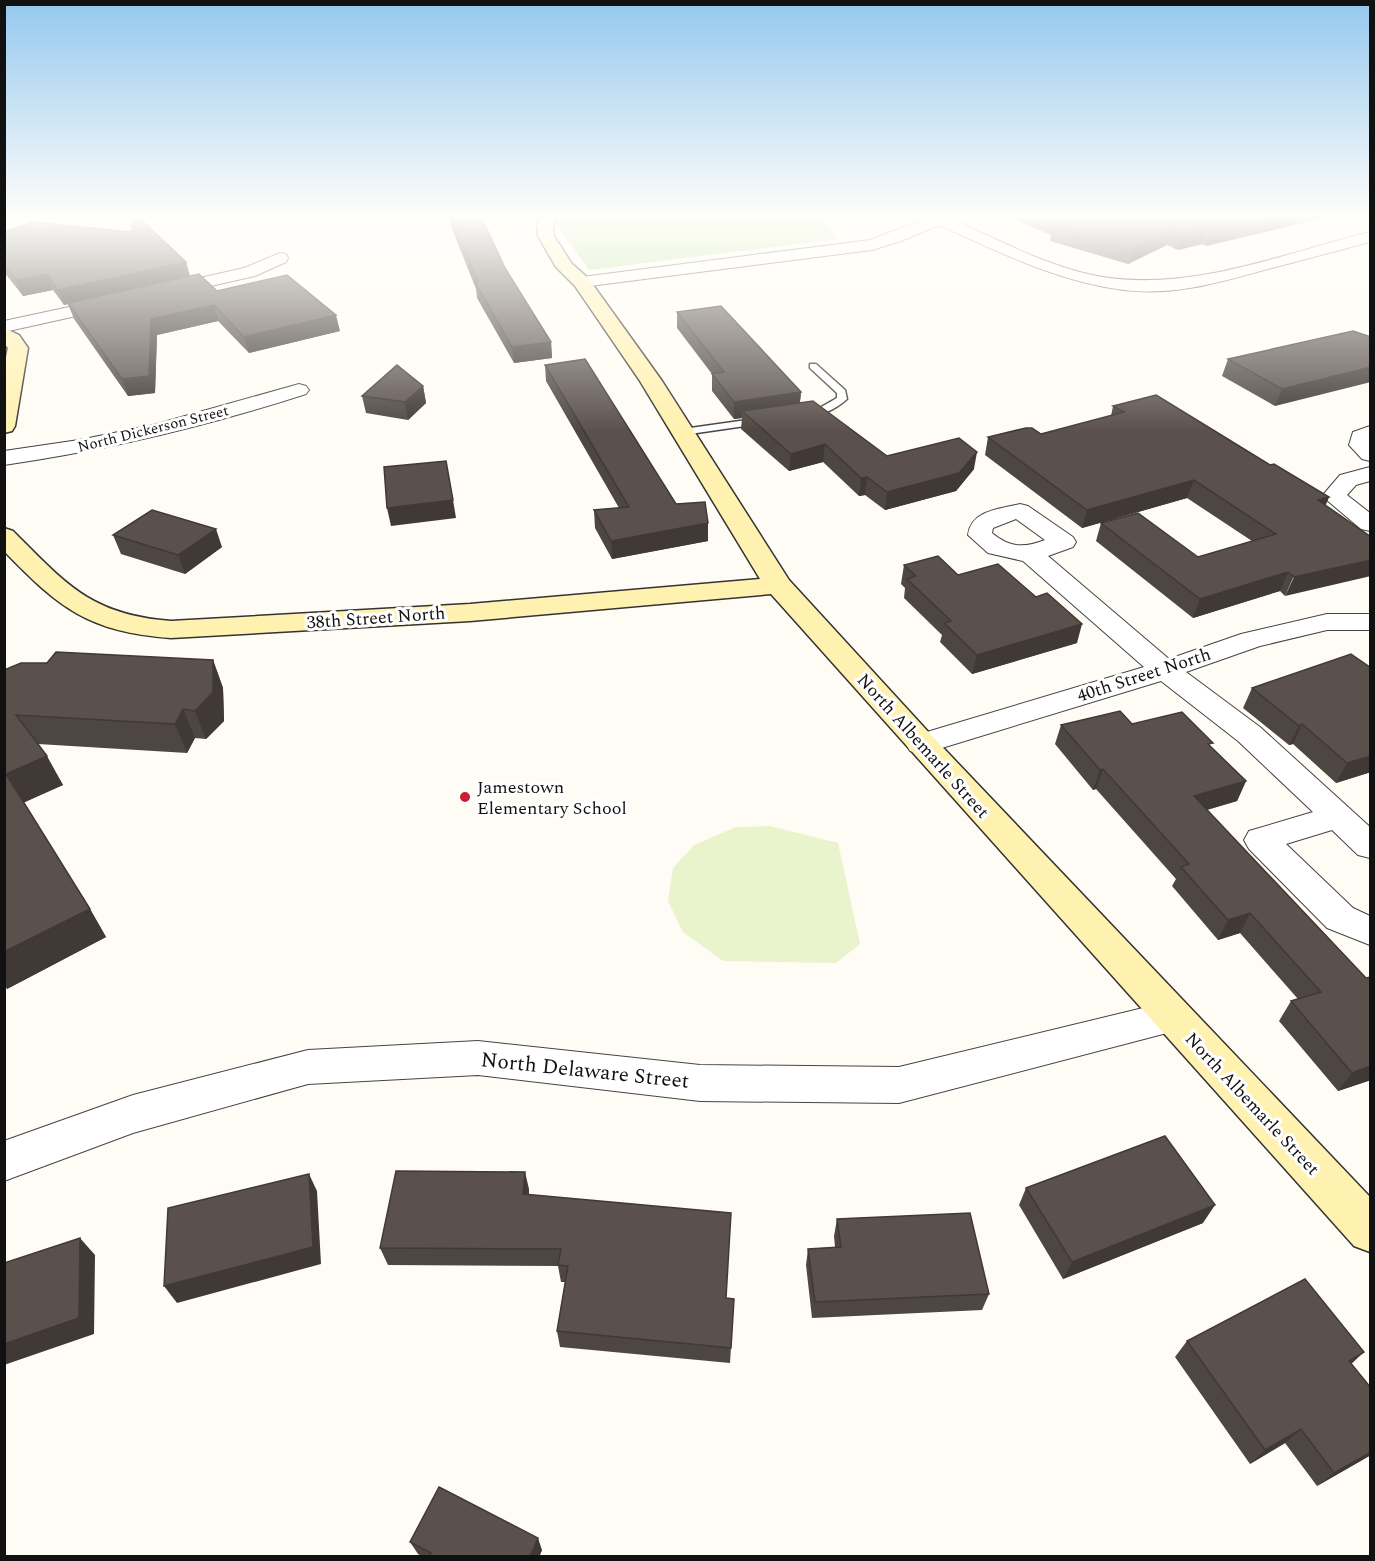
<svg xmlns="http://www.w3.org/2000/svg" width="1375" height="1561" viewBox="0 0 1375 1561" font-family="Spectral,serif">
  <rect width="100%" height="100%" fill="#fffcf5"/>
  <polygon fill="#bddf99" points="559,214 819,214 838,239 589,270 553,220"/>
  <polygon fill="#e9f4cd" points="770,826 838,843 860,944 836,963 723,961 683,932 668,901 673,868 694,845 736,827"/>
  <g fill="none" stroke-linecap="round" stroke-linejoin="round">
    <g stroke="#444" stroke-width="3">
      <g id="lane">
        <path d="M810,364H816L845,390L847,399C836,409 817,419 801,417V413L816,410L837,398V393L810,368Z"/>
        <polygon points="761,418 766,421 765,423 683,435 678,432 683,429"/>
      </g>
    </g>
    <g stroke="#444" stroke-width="2">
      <g id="street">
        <path d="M938,214H959L952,219C999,240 1046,266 1097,276C1190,293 1281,254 1370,232V242C1335,251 1300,261 1264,270C1218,283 1173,296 1124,290C1058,282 999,252 939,225L901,241L872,250L582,287L576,286L573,282L576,278L582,277L870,240Z"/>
        <polygon points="280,253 286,254 288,258 286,262 255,276 166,296 160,295 157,291 160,287 244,268"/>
        <polygon points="111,298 117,299 120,303 117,307 4,332 4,321"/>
        <path d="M299,384L306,386L309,390L306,394C207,426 107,450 4,465V451L79,440L153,425Z"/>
        <polygon points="1370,426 1370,461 1362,459 1349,445 1353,432"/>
        <polygon points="1370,467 1370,481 1356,485 1347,495 1370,513 1370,531 1361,529 1322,496 1340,475"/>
        <path d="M1020,504L1028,506L1073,537L1076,542L1073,547L1048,556L1169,659L1241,634L1327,614H1370V630H1327L1260,646L1186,672L1260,727L1370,827V858L1358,855L1332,830L1286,844L1353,908L1370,916V945L1327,928L1249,849L1244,840L1249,831L1313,812L1238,741L1161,681L932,751L921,754L910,751L906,744L910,737L1144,667L1023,561L988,553L968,535C971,510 1000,509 1020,504ZM1016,519L1045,540C1024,548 1010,548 992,533L993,528Z"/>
        <polygon points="1172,1001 1186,1006 1191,1017 1186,1028 899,1103 700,1101 478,1075 308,1084 133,1133 4,1181 4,1141 133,1095 308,1050 478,1041 700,1065 899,1067"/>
      </g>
    </g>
    <g stroke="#333" stroke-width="3">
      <g id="secondary">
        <path d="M541,214H557L553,225L554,236L572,264L588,278L662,381L789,580L932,736L1370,1197V1252L1354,1246L771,594L470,621L171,638C89,632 59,608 4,551V528L13,531C66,584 91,615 171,621L470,604L760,579L640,381L575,286L556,267L538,236L537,225Z"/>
        <polygon points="4,328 19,335 28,348 15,426 12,431 4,433 4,366 8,348 4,343"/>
      </g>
    </g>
    <use href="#lane" fill="#fff" fill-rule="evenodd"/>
    <use href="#street" fill="#fff" fill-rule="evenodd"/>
    <use href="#secondary" fill="#fff1b0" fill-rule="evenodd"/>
  </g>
  <g fill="#4e4641">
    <polygon points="446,214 480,214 505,268 551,342 552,358 514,363 477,298 476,289"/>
    <polygon points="1001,214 1340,214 1206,246 1202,244 1178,250 1167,245 1128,264 1050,241 1051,235"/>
    <polygon points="4,232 186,262 190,276 217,291 340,331 249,353 218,321 157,335 155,393 128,396 74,319 68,304 64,305 53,290 23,296 4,272"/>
    <polygon points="677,312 801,392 800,403 887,456 974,469 956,491 885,510 865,495 859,496 823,462 789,471 741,429 742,418 734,419 712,391 712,374 677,328"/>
    <polygon points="1371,337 1275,406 1222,376 1228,359"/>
    <polygon points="545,365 676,504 708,541 612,559 595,528 594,510 619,508 546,381"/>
    <polygon points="423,386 426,403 408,420 366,413 362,396"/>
    <polygon points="1113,406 1270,465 1329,497 1285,596 1280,591 1193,618 1096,541 1101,523 1198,557 1252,541 1187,498 1082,528 985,455 988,437 1041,434 1111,416"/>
    <polygon points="113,535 222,547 185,574 121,554"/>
    <polygon points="904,565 958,575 1077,643 972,674 940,642 942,635 904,598 905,588 901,584"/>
    <polygon points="213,660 223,688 224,721 206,739 195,738 187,753 38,744 63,785 24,802 90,909 106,937 7,989 4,670"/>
    <polygon points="1252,688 1371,772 1336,783 1293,744 1289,745 1243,708"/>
    <polygon points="1132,724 1211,747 1246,781 1237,801 1207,810 1366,978 1371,977 1371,1080 1338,1091 1279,1021 1291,1001 1298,999 1240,933 1218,940 1172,886 1176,879 1096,789 1093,790 1055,744 1061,725"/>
    <polygon points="1026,1188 1203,1223 1063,1279 1019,1205"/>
    <polygon points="529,1189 529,1194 726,1298 734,1299 730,1363 560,1347 557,1331 565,1282 561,1282 558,1266 388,1265 380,1248"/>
    <polygon points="837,1219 989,1294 982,1310 812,1318 806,1265 808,1249 835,1247 834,1236"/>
    <polygon points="1187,1341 1351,1364 1371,1388 1371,1455 1317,1486 1285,1443 1250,1464 1175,1357"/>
    <polygon points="410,1542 542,1550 539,1557 423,1557 418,1554"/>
  </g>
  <g fill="#403935">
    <polygon points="1285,214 1340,214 1206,246 1211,231"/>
    <polygon points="1206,229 1202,244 1178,250 1182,235"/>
    <polygon points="1171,231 1167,245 1128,264 1132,249"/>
    <polygon points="186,262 190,278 64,305 58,290"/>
    <polygon points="47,274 53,290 23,296 16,280"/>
    <polygon points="214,305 218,321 157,335 155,393 128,396 122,379 151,319"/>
    <polygon points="336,315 340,331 249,353 244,337"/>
    <polygon points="551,342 552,358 514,363 512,347"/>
    <polygon points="1371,367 1371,382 1275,406 1282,389"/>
    <polygon points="423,386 426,403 408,420 405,402"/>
    <polygon points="801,392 799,409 742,411 742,418 734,419 734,402"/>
    <polygon points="825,444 823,462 789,471 791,454"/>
    <polygon points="977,452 974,469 956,491 885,510 887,492"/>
    <polygon points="867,477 865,495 859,496 861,478"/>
    <polygon points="1194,480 1187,498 1082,528 1087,510"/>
    <polygon points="1329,497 1321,516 1318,500"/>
    <polygon points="453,500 456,518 391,526 387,508"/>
    <polygon points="708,523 708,541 612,559 611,541"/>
    <polygon points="216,529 222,547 185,574 178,555"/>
    <polygon points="1371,560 1371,576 1285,596 1294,577"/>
    <polygon points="1288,572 1280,591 1193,618 1200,599"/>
    <polygon points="1082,624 1077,643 972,674 977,655"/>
    <polygon points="213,660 223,688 224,721 206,739 195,711"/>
    <polygon points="183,709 195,738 187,753 175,724"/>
    <polygon points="1302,724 1293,744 1289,745 1299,726"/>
    <polygon points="47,756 63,785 23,803 6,774"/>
    <polygon points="1371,756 1371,772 1336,783 1347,763"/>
    <polygon points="1103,769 1096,789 1093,790 1100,770"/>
    <polygon points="1246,781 1237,801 1185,816 1194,796"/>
    <polygon points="90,909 106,937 7,989 4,985 4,952"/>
    <polygon points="1250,913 1240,933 1218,940 1228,920"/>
    <polygon points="1371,1066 1371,1080 1338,1091 1352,1073"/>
    <polygon points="525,1172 529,1189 527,1211 523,1194"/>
    <polygon points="309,1174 317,1191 321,1264 177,1303 164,1286"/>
    <polygon points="1215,1205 1203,1223 1063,1279 1072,1262"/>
    <polygon points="80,1238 95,1255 94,1334 4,1365 4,1344"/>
    <polygon points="1364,1352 1347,1368 1349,1361"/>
    <polygon points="1301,1429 1285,1443 1250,1464 1265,1450"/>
    <polygon points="1371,1452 1371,1455 1317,1486 1334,1473"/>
    <polygon points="538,1538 542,1550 539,1557 530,1557"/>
  </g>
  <g fill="#5b514c" stroke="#403935" stroke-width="1.5">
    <polygon points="135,214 186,262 58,290 47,274 16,280 4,265 4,232 33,222 131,232"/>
    <polygon points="450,214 480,214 505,268 551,342 512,347 475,282 478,282"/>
    <polygon points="1038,214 1285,214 1211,231 1206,229 1182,235 1171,231 1132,249 1053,227 1064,224"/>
    <polygon points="199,274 217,291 287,275 336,315 244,337 214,305 151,319 149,376 122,379 68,303"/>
    <polygon points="721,306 801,392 734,402 712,374 724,372 677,312"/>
    <polygon points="1353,331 1371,337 1371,367 1282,389 1228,359"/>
    <polygon points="585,359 676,504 705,502 708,523 611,541 594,510 629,507 545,365"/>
    <polygon points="397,365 423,386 405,402 362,396"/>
    <polygon points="1156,395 1270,465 1274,464 1329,497 1318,500 1371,537 1371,560 1294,577 1288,572 1200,599 1101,523 1138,513 1198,557 1276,534 1194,480 1087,510 988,437 1026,428 1032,428 1041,434 1124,412 1113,406"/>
    <polygon points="813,401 887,456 959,438 977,452 959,473 887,492 867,477 861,478 825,444 791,454 742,411"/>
    <polygon points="446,461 453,500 387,508 384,467"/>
    <polygon points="152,510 216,529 178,555 113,535"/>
    <polygon points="938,556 958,575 998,564 1036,597 1047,593 1082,624 977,655 944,623 951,621 907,579 916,576 904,565"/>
    <polygon points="56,652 213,660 213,692 195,711 183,709 175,724 16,715 47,756 6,774 90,909 4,952 4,670 21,663 47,663"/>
    <polygon points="1351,654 1371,668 1371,756 1347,763 1302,724 1299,726 1252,688"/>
    <polygon points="1120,711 1132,724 1182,712 1213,743 1208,744 1246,781 1194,796 1366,978 1371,977 1371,1066 1352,1073 1291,1001 1321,992 1250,913 1228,920 1181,867 1189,864 1103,769 1100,770 1061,725"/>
    <polygon points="1165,1136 1215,1205 1072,1262 1026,1188"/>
    <polygon points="396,1171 525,1172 523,1194 731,1213 726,1298 734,1299 731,1348 557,1331 568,1266 558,1265 561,1249 380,1248"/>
    <polygon points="309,1174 313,1247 164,1286 168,1208"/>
    <polygon points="970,1213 989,1294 815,1302 808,1249 841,1247 837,1219"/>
    <polygon points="80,1238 79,1318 4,1344 4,1263"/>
    <polygon points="1305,1279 1364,1352 1349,1361 1371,1388 1371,1452 1334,1473 1301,1429 1265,1450 1187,1341"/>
    <polygon points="439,1487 538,1538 530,1557 429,1557 431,1553 410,1542"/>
  </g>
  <linearGradient id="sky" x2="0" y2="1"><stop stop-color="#94c8ef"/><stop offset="0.5" stop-color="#fffefa"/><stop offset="1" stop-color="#fffefa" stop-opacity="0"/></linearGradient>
  <rect width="1375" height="432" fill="url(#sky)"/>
  <circle fill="#cb1e32" stroke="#fff" stroke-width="2" cx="465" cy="797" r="6"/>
  <g text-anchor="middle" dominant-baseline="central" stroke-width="6" stroke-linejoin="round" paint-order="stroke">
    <g font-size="15" fill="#111" stroke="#fff">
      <text transform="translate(153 429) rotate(-14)">North Dickerson Street</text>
    </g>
    <g font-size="18" fill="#111" stroke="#fff">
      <text transform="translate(376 618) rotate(-4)">38th Street North</text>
      <text transform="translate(1144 675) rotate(-18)">40th Street North</text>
      <text transform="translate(923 746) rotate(48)">North Albemarle Street</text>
      <text transform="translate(1252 1104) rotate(47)">North Albemarle Street</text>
    </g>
    <g font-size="18" fill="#111" stroke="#fff" text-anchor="start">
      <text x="477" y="787">Jamestown<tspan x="477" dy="21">Elementary School</tspan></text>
    </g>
    <g font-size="21" fill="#111" stroke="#fff">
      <text transform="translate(585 1071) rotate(6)">North Delaware Street</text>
    </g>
  </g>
  <rect width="1375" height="1561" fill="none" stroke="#111111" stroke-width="12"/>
</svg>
